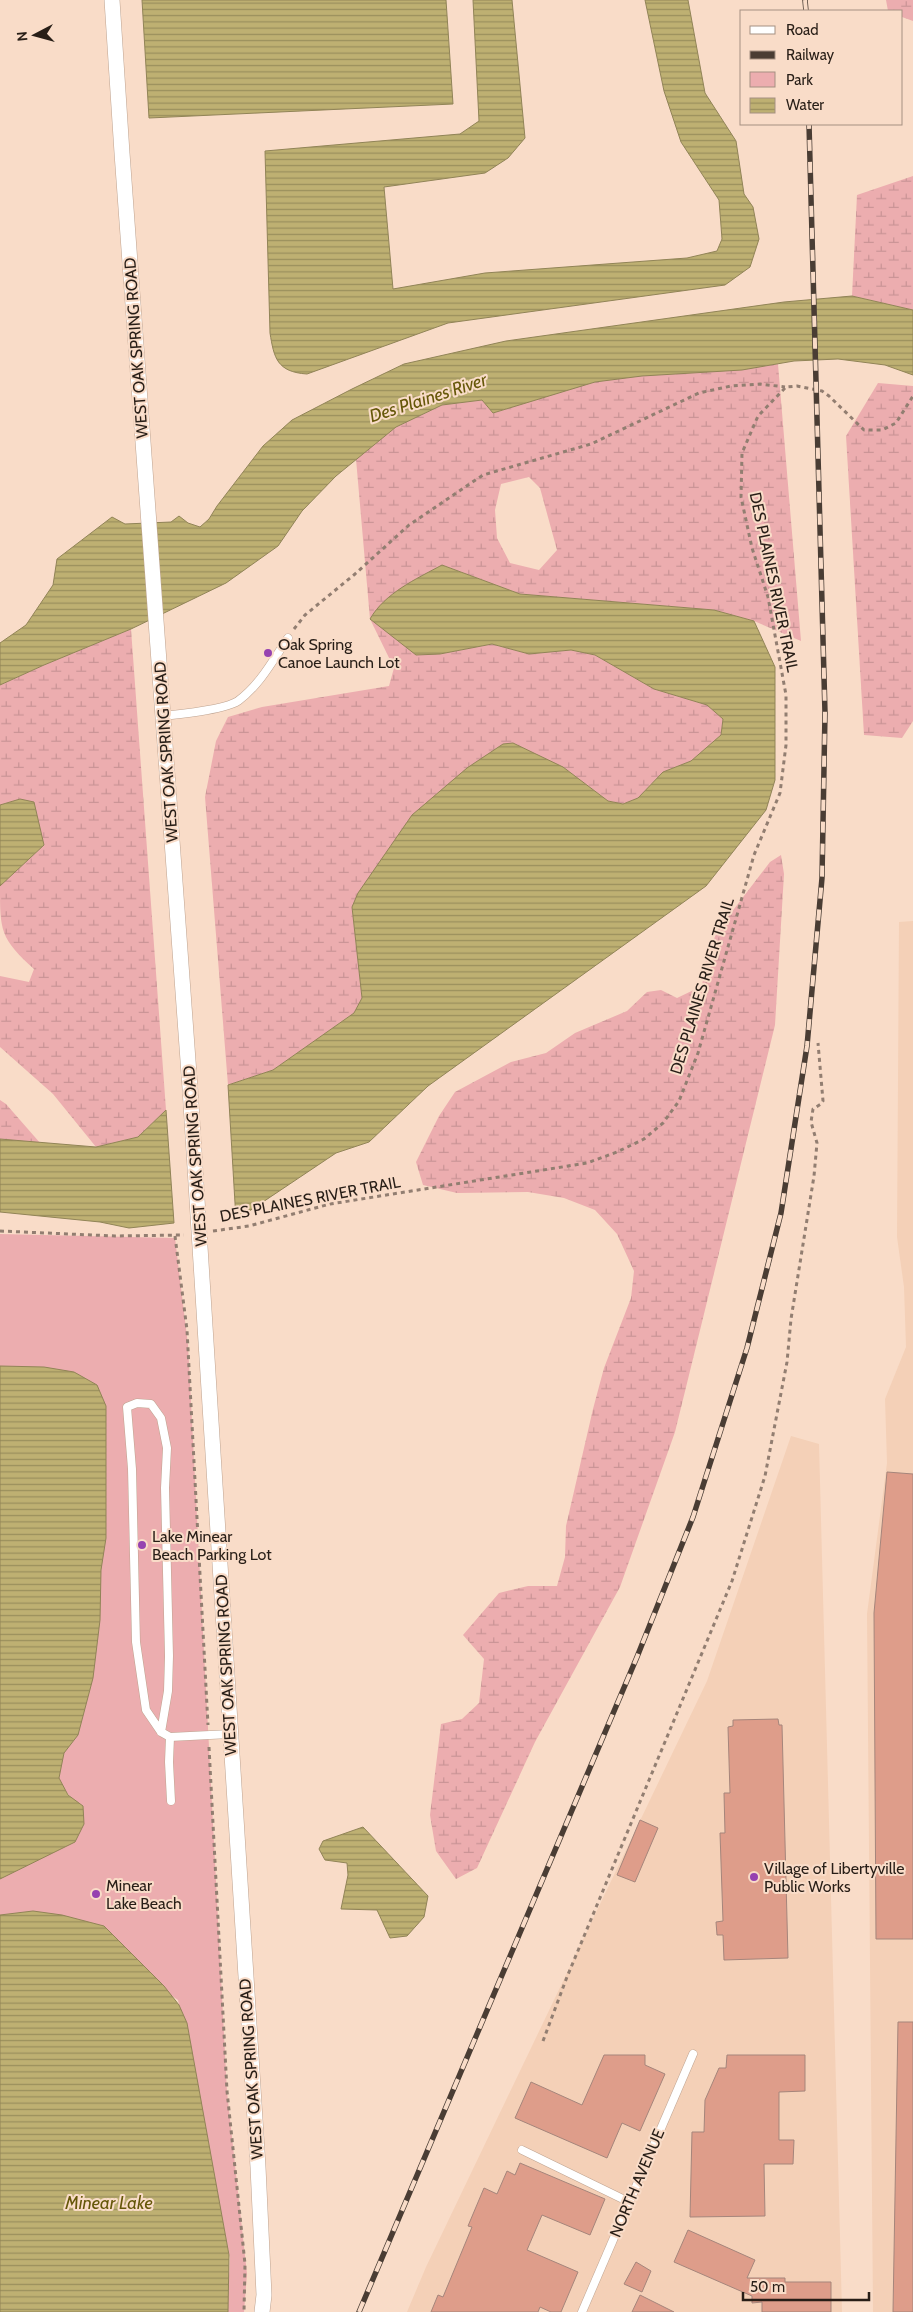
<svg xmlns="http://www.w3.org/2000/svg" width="913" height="2312" viewBox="0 0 913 2312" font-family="Cabin,sans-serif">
  <defs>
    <pattern id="wetland-marsh" width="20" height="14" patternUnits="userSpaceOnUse" patternTransform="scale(1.25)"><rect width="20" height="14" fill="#ecadaf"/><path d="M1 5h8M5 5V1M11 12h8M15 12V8" fill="none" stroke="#ca9496"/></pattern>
    <pattern id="water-rules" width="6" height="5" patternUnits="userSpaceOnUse" patternTransform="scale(1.25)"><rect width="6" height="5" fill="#beb072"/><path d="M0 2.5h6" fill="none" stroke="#9a8f5d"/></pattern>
  </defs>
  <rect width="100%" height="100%" fill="#f9dcc8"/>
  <g fill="#f4d0b7">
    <polygon points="913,921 913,2312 873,2312 867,1614 887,1463 885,1399 906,1347 904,1287 897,1237 899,922"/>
    <polygon points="791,1436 819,1444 842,2312 407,2312 426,2267 707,1681"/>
  </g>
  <g fill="url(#wetland-marsh)" fill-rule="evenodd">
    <polygon points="886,0 913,0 913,21 902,17 902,11 888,11"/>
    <polygon points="913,176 913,310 852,296 857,195"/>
    <path d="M778,364L801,641L754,621L714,610L520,594L442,565L440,654L492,644L529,654L571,650L595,655L654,689L707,705L723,719L721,735L691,761L663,772L638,798L623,804L608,801L563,767L352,908L362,998L354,1013L273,1070L228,1085L205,797L216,741L228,717L262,707L389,686L394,668L370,619L356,459L396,427L442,405L482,400L493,413C527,403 561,389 596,382C655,369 718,374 778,364ZM529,477L540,488L557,550L539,570L510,563L497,538L495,510L501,484Z"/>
    <polygon points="878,383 913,386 913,721 902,738 864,735 846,436"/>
    <path d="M131,629L166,1110L138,1137L96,1147L53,1094L0,1047V976L29,982L34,969C0,938 0,931 0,886L44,845L20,799L0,805V685L44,665Z"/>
    <polygon points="781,855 784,874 775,1025 675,1432 620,1587 535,1742 477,1868 456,1879 436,1851 430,1815 441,1724 462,1719 479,1703 484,1659 463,1635 499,1593 528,1586 557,1586 565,1557 566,1526 593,1409 604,1368 631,1298 634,1271 617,1234 595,1210 564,1198 528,1192 457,1193 423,1185 416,1162 439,1116 455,1092 511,1062 546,1053 575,1033 627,1011 647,992 661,990 677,998 702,986 707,954 718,930 770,862"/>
    <polygon points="0,1100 6,1104 41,1144 0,1139"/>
  </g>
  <polygon fill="#ecadaf" points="0,1234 175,1238 188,1345 227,2092 247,2274 244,2312 227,2312 230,2258 178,2000 119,1959 0,1923 0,1875 76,1803 62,1787 57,1771 74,1374 40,1367 0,1367"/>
  <g fill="url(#water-rules)" stroke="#918457">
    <polygon points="142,0 446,0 453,104 149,118"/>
    <path d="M473,0H512L525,138L508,158L485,173L384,187L393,289L485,273L687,258L717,251L722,239L719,200L681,142L664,91L645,0H688L705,93L736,141L744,194L753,207L759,239L750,267L725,285L448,323L307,374C277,372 274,358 270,333L265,151L460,134L479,121Z"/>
    <polygon points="852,296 913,310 913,375 885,365 838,359 794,361 742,370 642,376 595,382 493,413 482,400 442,405 396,427 336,476 302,511 278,546 226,583 131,629 44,665 0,685 0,643 26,625 53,585 57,559 112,517 125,524 171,522 179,516 188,523 200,527 209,519 217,506 263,446 292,420 352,389 404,364 506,341 784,302"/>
    <path d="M442,565L520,594L714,610L754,621L775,667V780L766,810L706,886L428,1086L369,1142L336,1153L236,1220L228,1085L273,1070L354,1013L362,998L352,907L358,893L412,815L467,768L503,744L513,743L563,767L608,801L623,804L638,798L663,772L691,761L721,735L723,719L707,705L654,689L595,655L571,650L529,654L492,644L440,654L416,655L370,619C385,593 416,579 442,565Z"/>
    <polygon points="20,799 34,802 44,845 0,886 0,805"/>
    <polygon points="166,1110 174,1223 129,1228 100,1222 0,1212 0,1139 96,1147 138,1137"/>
    <polygon points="0,1366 44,1367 74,1372 97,1385 106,1406 106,1538 101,1570 100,1620 93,1678 78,1735 64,1753 59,1778 68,1795 83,1806 84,1824 75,1842 0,1879"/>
    <polygon points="363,1827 428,1896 424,1917 407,1936 390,1938 377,1910 341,1909 348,1875 347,1863 325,1860 319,1849 323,1841"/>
    <polygon points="33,1911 62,1915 104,1926 164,1986 179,2005 187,2023 229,2255 228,2312 0,2312 0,1915"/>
  </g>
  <g fill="#de9d8a" stroke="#a5857b">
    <polygon points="887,1472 913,1474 913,1939 876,1939 874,1613"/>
    <polygon points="778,1719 779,1725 782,1725 788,1958 724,1960 723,1935 717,1935 716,1922 723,1921 720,1833 725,1833 724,1793 730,1793 728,1727 733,1726 733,1720"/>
    <polygon points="640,1820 658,1828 635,1882 617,1875"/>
    <polygon points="898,2022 913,2022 913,2312 893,2312"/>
    <polygon points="604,2055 645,2055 645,2065 665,2074 640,2131 622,2123 607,2158 515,2118 531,2082 582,2105"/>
    <polygon points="727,2055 805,2055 805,2091 779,2092 779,2140 794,2140 793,2164 764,2164 765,2216 690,2217 692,2132 704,2132 705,2100 719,2068 726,2068"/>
    <polygon points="520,2163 605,2199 590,2235 542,2215 527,2250 578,2272 561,2312 551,2312 540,2307 538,2312 431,2312 438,2295 443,2297 472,2227 468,2226 484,2188 497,2194 507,2171 515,2175"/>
    <polygon points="688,2230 755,2260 747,2278 785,2278 785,2282 831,2282 831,2312 762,2312 762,2302 752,2303 752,2296 674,2262"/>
    <polygon points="636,2262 651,2271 642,2292 624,2284"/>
    <polygon points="640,2295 674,2312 632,2312"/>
  </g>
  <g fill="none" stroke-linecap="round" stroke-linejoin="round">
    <g stroke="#bea390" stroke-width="9">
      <g id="lane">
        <path d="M163,716C180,714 224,710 238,701C260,685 273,660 288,638"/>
        <polyline points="161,1732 168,1691 169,1656 165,1488 167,1448 161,1418 151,1404 137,1403 127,1407 132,1469 136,1642 146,1710 161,1732 170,1737 230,1734"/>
        <polyline points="170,1737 169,1762 171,1801"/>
        <polyline points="522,2150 629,2202"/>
        <polyline points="582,2312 693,2054"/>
      </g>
    </g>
    <g stroke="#bea390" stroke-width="16">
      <polyline id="street" points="112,0 122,153 190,1088 258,2167 264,2295 262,2312"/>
    </g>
    <g stroke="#927e71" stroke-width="3" stroke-dasharray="4 4" stroke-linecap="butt">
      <polyline points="294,629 305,615 355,574 409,525 483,475 591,444 699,393 731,386 760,384 785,387"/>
      <polyline points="0,1231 115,1236 184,1235"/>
      <polyline points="213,1231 249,1226 330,1204 587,1163 617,1152 644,1139 663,1123 679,1101 698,1053 754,855 780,793 786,745 786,695 768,597 752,548 741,497 742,453 758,416 786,387 797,386 822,391 829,396 864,430 882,430 896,423 913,396"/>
      <polyline points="175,1236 187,1330 208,1725"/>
      <polyline points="209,1747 227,2091 245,2264 244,2312"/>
      <polyline points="543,2041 567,1977 732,1581 765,1476 787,1362 791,1319 814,1176 817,1143 811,1122 813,1109 821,1104 823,1101 818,1043"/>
    </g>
    <use href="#lane" stroke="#fff" stroke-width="8"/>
    <use href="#street" stroke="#fff" stroke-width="15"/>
    <g stroke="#4a3d34" stroke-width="5.5">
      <g id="rail">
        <polyline points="805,0 806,11"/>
        <polyline points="359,2312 637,1657 693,1517 747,1348 781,1213 807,1046 822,878 825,713 809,124"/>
      </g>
    </g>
    <use href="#rail" stroke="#f9dcc8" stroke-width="4" stroke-dasharray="11" stroke-linecap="butt"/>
  </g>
  <g fill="#9642b0" stroke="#f9dcc8" stroke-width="2">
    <circle cx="268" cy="653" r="5"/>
    <circle cx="142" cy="1545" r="5"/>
    <circle cx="754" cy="1877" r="5"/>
    <circle cx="96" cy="1894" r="5"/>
  </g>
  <g text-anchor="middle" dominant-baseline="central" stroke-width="4" stroke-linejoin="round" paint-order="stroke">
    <g font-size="16" fill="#281e17" stroke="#f9dcc8">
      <text transform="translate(136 348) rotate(-94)">WEST OAK SPRING ROAD</text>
      <text transform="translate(774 582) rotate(78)">DES PLAINES RIVER TRAIL</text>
      <text transform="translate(166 752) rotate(-94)">WEST OAK SPRING ROAD</text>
      <text transform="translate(702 986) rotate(-73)">DES PLAINES RIVER TRAIL</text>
      <text transform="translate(195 1156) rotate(-94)">WEST OAK SPRING ROAD</text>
      <text transform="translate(310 1199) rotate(-11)">DES PLAINES RIVER TRAIL</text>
      <text transform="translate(226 1665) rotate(-93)">WEST OAK SPRING ROAD</text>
      <text transform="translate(251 2069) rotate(-94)">WEST OAK SPRING ROAD</text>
      <text transform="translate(637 2183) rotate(-67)">NORTH AVENUE</text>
    </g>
    <g font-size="16" fill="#281e17" stroke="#f9dcc8" text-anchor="start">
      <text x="278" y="644">Oak Spring<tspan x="278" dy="18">Canoe Launch Lot</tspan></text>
      <text x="152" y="1536">Lake Minear<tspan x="152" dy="18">Beach Parking Lot</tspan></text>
      <text x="764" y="1868">Village of Libertyville<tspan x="764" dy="18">Public Works</tspan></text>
      <text x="106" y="1885">Minear<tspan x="106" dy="18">Lake Beach</tspan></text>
    </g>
    <g font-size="18" font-style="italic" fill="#655709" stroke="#f9dcc8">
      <text transform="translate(428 398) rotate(-18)">Des Plaines River</text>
      <text x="109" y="2203">Minear Lake</text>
    </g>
  </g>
  <rect x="740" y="10" width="162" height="115" fill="#f9dcc8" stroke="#a59081"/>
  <rect x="750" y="26" width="25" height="8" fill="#ffffff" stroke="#a59081"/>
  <text x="786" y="35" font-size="15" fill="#281e17">Road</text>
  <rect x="750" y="51" width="25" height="8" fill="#4a3d34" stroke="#a59081"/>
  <text x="786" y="60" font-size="15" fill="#281e17">Railway</text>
  <rect x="750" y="72" width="25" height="15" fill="#ecadaf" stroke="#a59081"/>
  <text x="786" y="85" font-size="15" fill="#281e17">Park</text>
  <rect x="750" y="98" width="25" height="15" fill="url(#water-rules)" stroke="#a59081"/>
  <text x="786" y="110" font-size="15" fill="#281e17">Water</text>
  <g transform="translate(35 35) rotate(264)" stroke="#f9dcc8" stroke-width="4" paint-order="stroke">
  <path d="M0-4L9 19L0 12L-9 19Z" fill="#281e17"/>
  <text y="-8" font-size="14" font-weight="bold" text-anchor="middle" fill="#281e17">N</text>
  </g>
  <path d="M743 2292v8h126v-8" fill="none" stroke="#281e17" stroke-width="2.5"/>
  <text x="750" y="2292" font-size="15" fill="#281e17" stroke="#f9dcc8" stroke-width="4" paint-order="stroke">50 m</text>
</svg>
